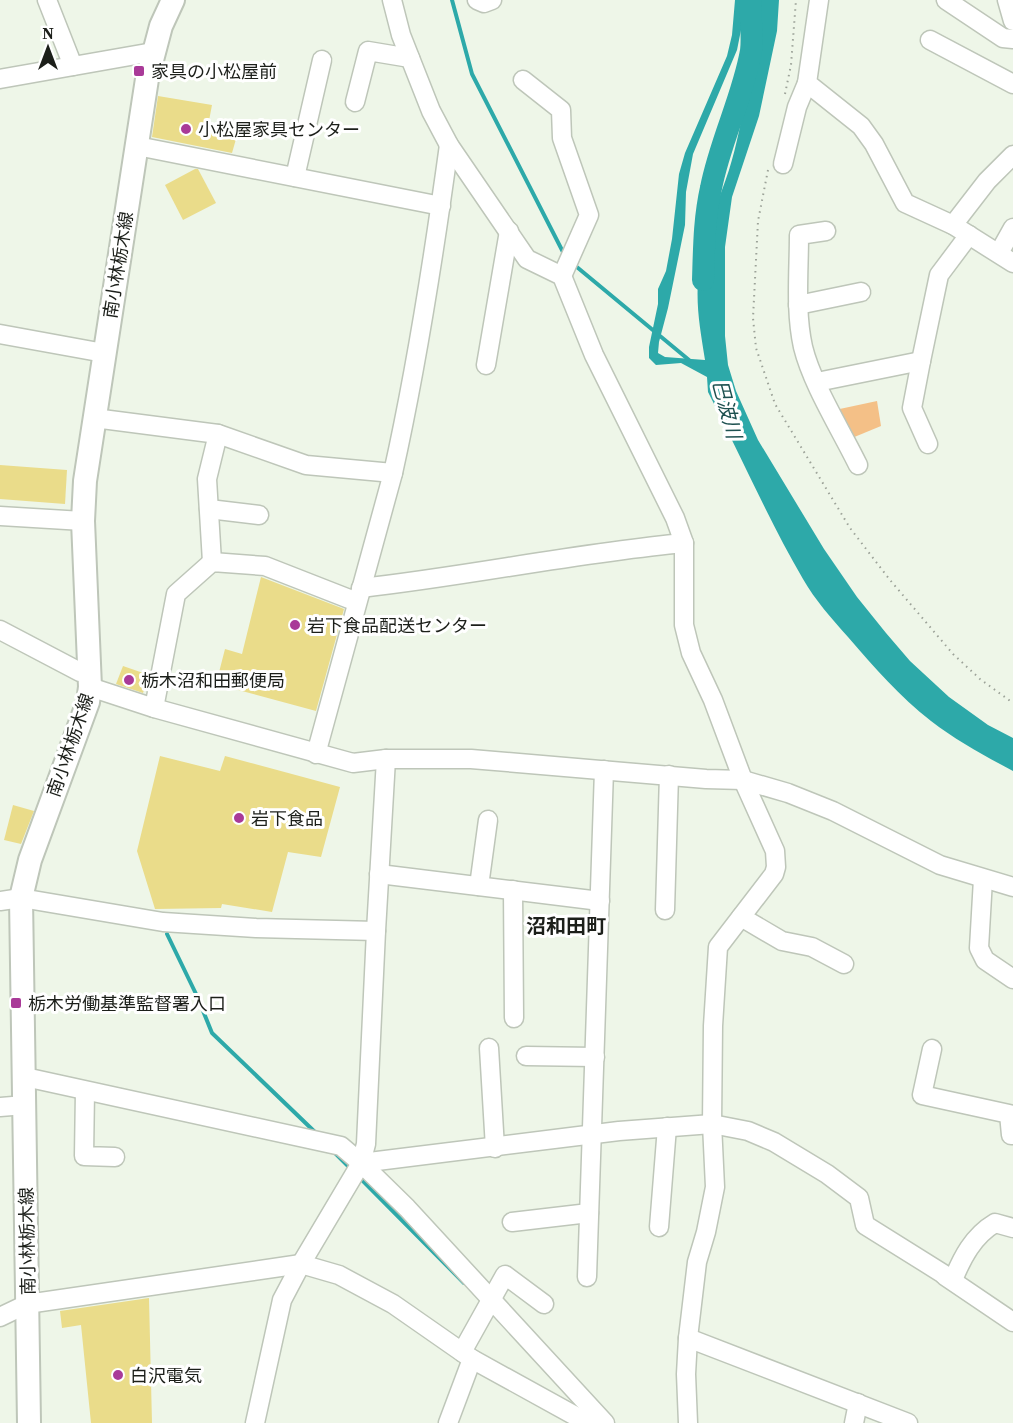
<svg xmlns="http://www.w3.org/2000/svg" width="1013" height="1423" viewBox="0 0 1013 1423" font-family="'Source Serif 4','Noto Sans JP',serif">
  <rect width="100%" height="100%" fill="#eef6e8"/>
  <polygon fill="#f4c087" points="877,401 881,426 852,438 835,410"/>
  <path fill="#2da9a9" d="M735,0H747L737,50L693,154L686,192L685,225L668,308L659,342L658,353L665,357L705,360C700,328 695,303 699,270C704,235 718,203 729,170C737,145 741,120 747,94C753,61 760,35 760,0H779L777,31L759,116L732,197L725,247V336L728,365L736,391L758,440L824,549L857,597L886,633L910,661L949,697L988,725L1013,738V771C985,756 957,741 931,721C900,697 874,667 848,637C832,619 815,600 803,579C768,519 740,454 708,392L707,377L681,363L656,365L649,358V347L658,304V289L666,271L672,239L679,174L685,153L727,56L732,35Z"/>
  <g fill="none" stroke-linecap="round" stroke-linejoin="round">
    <g stroke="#2da9a9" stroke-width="4">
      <polyline points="452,0 472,74 565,256"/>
      <polyline points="572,263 689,360"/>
      <polyline points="167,934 197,996 212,1033 317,1134"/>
      <polyline points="334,1152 350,1168"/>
      <polyline points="360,1178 464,1283"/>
    </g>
    <path stroke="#2da9a9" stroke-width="22" d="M703,280C704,249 704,219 711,188C720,141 743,97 751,51C753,35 750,16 750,0"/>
  </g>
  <g fill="#eadc8a">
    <polygon points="158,96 212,105 208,126 238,132 232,153 152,137"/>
    <polygon points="195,169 198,169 216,203 183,220 165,185"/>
    <polygon points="0,465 67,470 65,504 0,499"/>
    <polygon points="261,577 344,609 316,711 216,684 225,649 242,654"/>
    <polygon points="123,666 149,675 143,693 116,684"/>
    <polygon points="160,756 220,771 225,756 340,787 321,857 288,852 272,912 222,904 221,908 155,909 137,851"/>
    <polygon points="13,805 34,811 21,844 4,840"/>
    <polygon points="149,1298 152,1423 91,1423 81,1325 62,1328 60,1311"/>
  </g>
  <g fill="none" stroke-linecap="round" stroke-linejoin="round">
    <g stroke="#bec6b9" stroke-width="21">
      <g id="minor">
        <polyline points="47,0 73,66"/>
        <polyline points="392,0 401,35 431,111 449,145 527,259 562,276 594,355 675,518 684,543 684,625 691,653 713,700 743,780 775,851 776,867 774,874 718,947 713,1026 712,1124 715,1187 706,1232 697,1262 688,1338 686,1374 688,1423"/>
        <polyline points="477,0 484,3 492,0"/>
        <polyline points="819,0 807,83 861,126 874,144 905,203 953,225 1013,263"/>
        <polyline points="946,0 1003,38 1013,39"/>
        <polyline points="1007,0 1013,21"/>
        <polyline points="930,40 1013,84"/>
        <polyline points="0,79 153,52"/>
        <polyline points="523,80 561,110 562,138 589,215 562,276"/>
        <polyline points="355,102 368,51 410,58"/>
        <polyline points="137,146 441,206"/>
        <polyline points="783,164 797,107 807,83"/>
        <polyline points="295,177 322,60"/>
        <polyline points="953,225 987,181 1013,155"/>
        <path d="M826,231L799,235C799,272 795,311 803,347C812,384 841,430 858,465"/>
        <polyline points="999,253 1013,228"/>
        <polyline points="798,305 861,292"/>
        <polyline points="0,334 104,353"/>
        <polyline points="486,365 509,231"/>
        <polyline points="817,382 921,361"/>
        <polyline points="94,418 218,434 306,465 393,473"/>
        <polyline points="928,444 912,408 921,361 939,275 969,235"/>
        <polyline points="209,509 259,515"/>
        <polyline points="0,516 83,521"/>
        <polyline points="212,562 207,479 218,434"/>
        <path d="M361,588C469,576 576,553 684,543"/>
        <polyline points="0,630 80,672 90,671"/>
        <polyline points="90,687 154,708 353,763 386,759 471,759 706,779 743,780 788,793 833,811 940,865 1013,887"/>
        <polyline points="154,708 176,594 212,562 265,566 357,602"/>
        <path d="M316,754L393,473C417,365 434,255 449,145"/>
        <polyline points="379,874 600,901"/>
        <polyline points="983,879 979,948 985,960 1013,979"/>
        <polyline points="479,886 488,820"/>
        <polyline points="513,890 514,1018"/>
        <polyline points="0,901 21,898 163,922 256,928 376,931"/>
        <polyline points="665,910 669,775"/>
        <polyline points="741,917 782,941 812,947 844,964"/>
        <polyline points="489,1048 495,1148"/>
        <polyline points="932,1049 922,1095 1009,1114 1011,1135 1013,1135"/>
        <polyline points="526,1056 595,1057"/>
        <polyline points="25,1077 341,1146 361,1163 407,1208 605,1423"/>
        <polyline points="85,1091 84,1156 115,1157"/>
        <polyline points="0,1107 25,1105"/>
        <polyline points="361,1163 619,1131 712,1124 748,1131 774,1142 827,1174 859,1198 865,1225 953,1280"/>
        <polyline points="512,1222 589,1213"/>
        <polyline points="659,1227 667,1127"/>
        <polyline points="587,1277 604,770"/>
        <polyline points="948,1278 945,1276 1013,1322"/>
        <path d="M953,1280C962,1258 973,1236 995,1223L1013,1228"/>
        <polyline points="0,1317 27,1304 301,1264 339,1275 393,1304 472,1359 588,1423"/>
        <polyline points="688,1338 908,1423"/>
        <polyline points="462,1352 505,1275 544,1304"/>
        <polyline points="255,1423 282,1300 301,1264 361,1163 366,1144 376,931 386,759"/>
        <polyline points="448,1423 472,1359"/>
        <polyline points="854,1423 858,1403"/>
      </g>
    </g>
    <g stroke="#bec6b9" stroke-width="26">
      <polyline id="major" points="29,1423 21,898 30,860 88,702 90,687 83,521 85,481 147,79 161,26 173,0"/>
    </g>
    <g stroke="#9ca298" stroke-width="2" stroke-dasharray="1.5 4.5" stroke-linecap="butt">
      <polyline points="785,94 791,65 796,0"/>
      <polyline points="768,170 758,221 753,318 756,348 775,404 850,528 890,580 953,654 980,679 1013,703"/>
    </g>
    <use href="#minor" stroke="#fff" stroke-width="18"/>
    <use href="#major" stroke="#fff" stroke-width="22"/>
  </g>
  <g fill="#a93a98" stroke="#fff" stroke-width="2">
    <rect x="133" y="65" width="12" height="12" rx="3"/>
    <circle cx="186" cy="129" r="6"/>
    <circle cx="295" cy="625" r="6"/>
    <circle cx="129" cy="680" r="6"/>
    <circle cx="239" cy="818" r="6"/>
    <rect x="10" y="997" width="12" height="12" rx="3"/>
    <circle cx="118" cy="1375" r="6"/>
  </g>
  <g text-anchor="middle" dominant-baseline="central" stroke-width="6" stroke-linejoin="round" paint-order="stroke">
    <g font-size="18" fill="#1c1f1a" stroke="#fff" text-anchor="start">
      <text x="151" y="71">家具の小松屋前</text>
      <text x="198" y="129">小松屋家具センター</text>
      <text x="307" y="625">岩下食品配送センター</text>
      <text x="141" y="680">栃木沼和田郵便局</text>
      <text x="251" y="818">岩下食品</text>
      <text x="28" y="1003">栃木労働基準監督署入口</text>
      <text x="130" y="1375">白沢電気</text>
    </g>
    <g font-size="18" fill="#1c1f1a" stroke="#fff">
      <text transform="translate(118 265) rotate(-81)">南小林栃木線</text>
      <text transform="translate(70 745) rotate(-71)">南小林栃木線</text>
      <text transform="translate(27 1241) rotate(-91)">南小林栃木線</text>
    </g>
    <g font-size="20" font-style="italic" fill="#1e5150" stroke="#fff">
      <text transform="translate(727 409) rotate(75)">巴波川</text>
    </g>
    <g font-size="20" font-weight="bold" fill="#1c1f1a" stroke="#fff">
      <text x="566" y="926">沼和田町</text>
    </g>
  </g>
  <g transform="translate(48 48)" stroke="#ffffff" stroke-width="4.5" paint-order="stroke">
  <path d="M0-4.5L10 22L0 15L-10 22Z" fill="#1c1f1a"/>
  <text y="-9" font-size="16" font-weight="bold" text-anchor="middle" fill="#1c1f1a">N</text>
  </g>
</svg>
